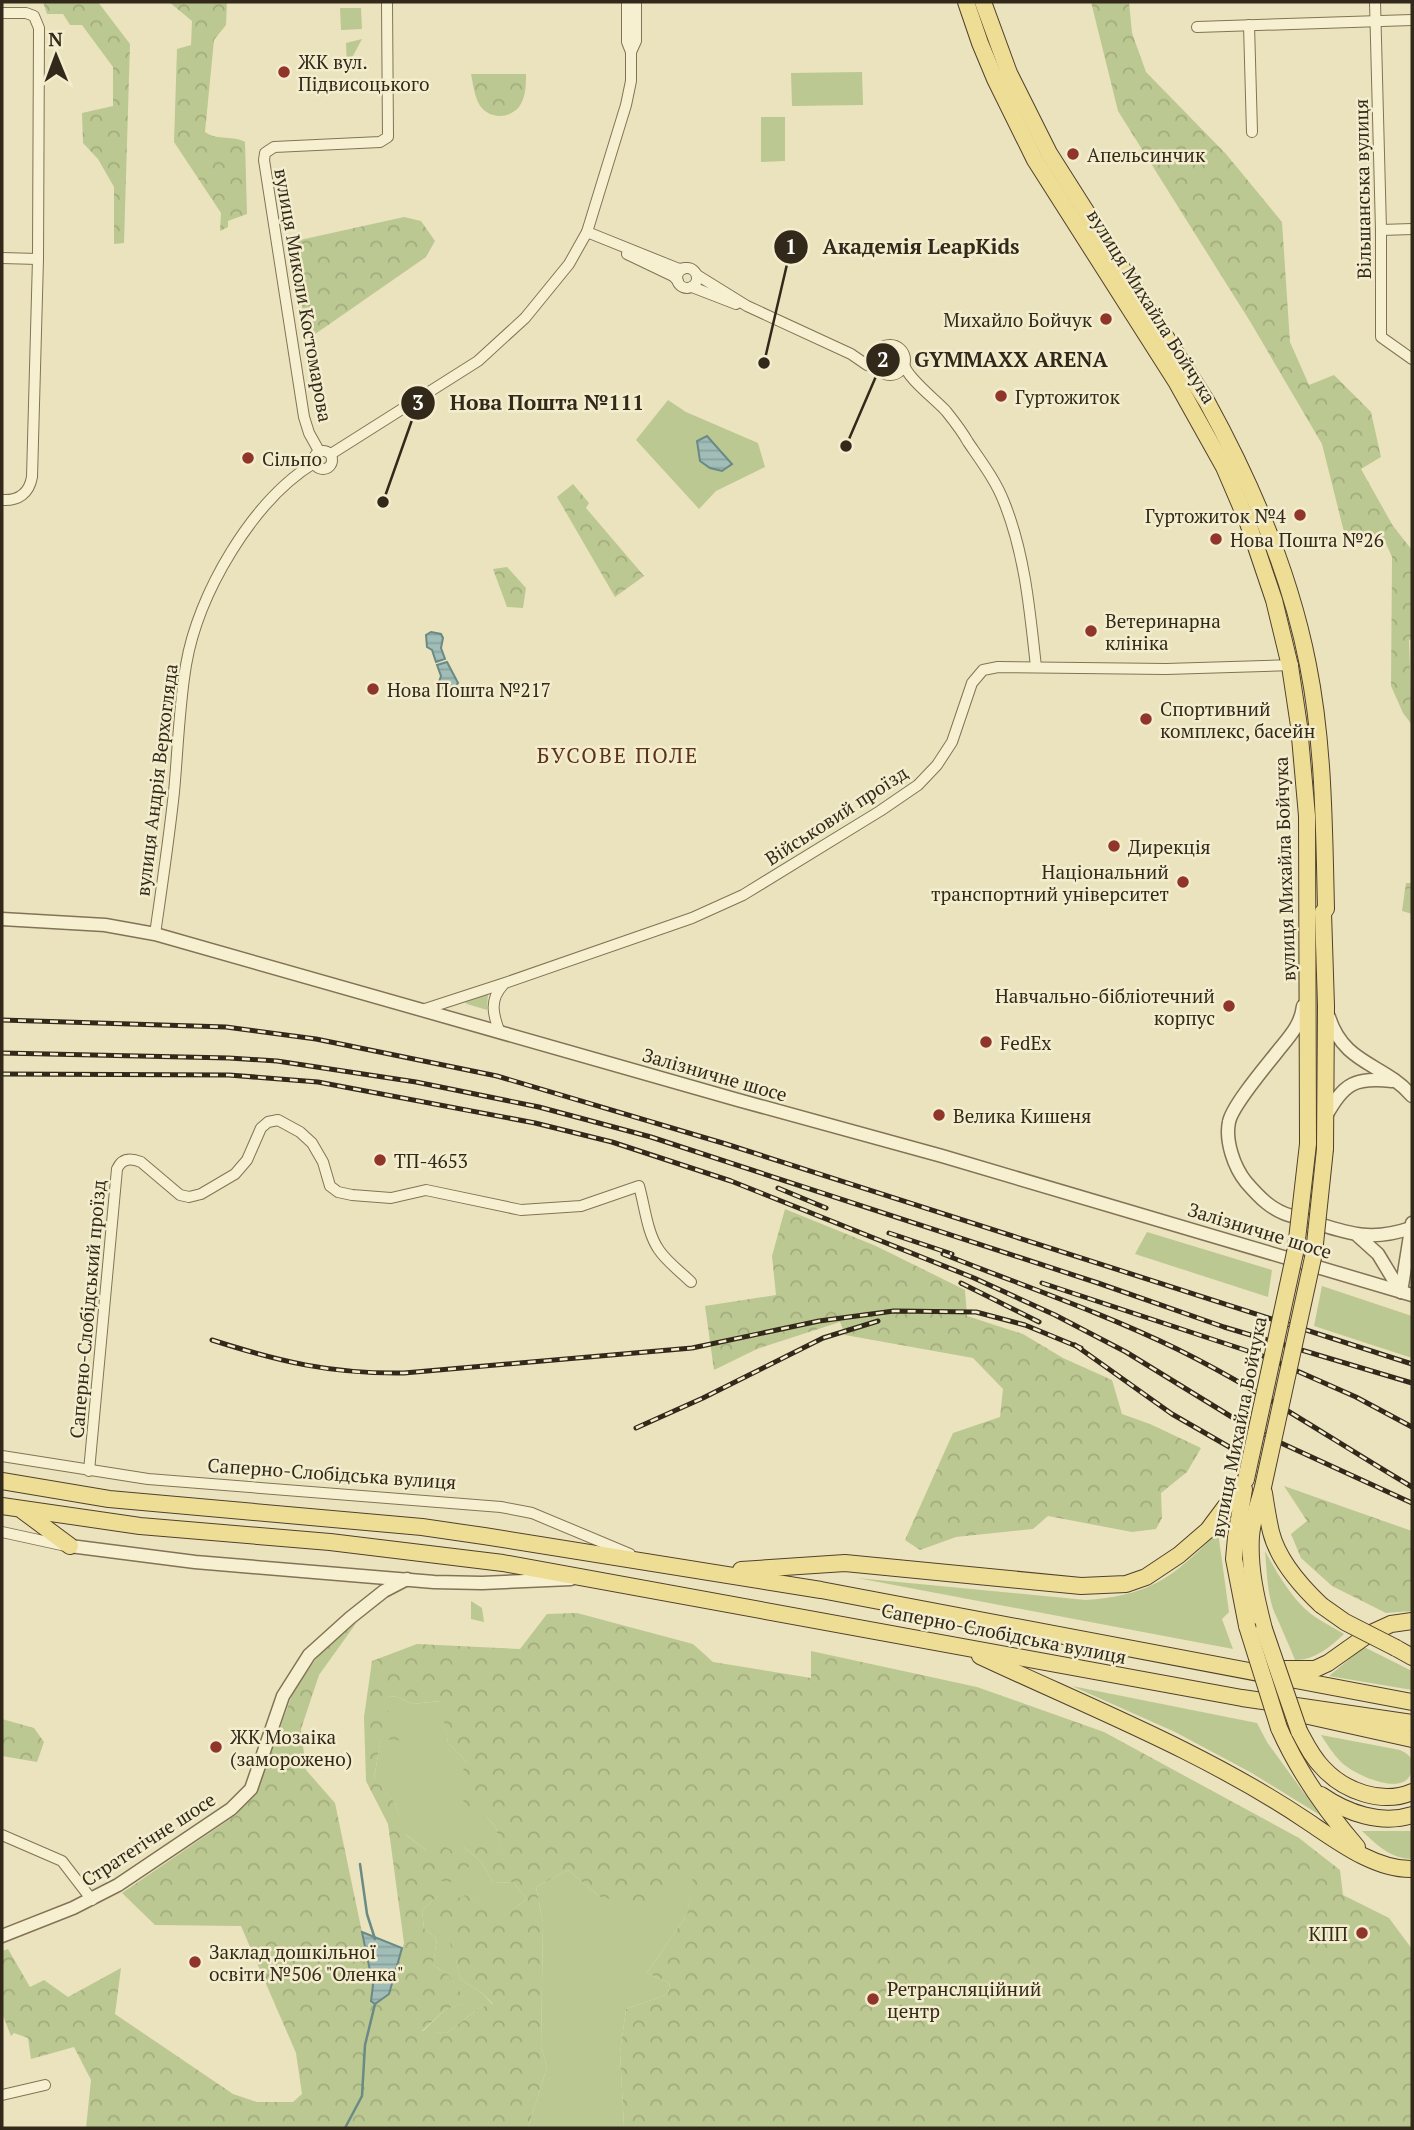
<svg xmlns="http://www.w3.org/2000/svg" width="1414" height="2130" viewBox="0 0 1414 2130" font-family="'PT Serif',serif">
  <defs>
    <pattern id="forest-crowns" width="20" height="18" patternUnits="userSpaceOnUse" patternTransform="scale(1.75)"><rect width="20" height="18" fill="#bcc892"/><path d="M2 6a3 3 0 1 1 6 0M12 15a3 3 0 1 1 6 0" fill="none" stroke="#a2ac7d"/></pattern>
    <pattern id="water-rules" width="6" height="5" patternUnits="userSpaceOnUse" patternTransform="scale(1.75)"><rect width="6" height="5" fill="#a1bdb8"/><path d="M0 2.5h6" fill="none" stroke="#8ba29e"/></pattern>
  </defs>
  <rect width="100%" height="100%" fill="#ebe3be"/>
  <g fill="#bcc892">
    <polygon points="340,8 361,8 362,29 341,30"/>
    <polygon points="362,39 347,67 346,43"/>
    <polygon points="862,72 863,105 792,106 791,73"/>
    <polygon points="761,117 785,117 785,161 761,162"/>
    <circle cx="890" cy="360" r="8"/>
    <polygon points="668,400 686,412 758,443 765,467 716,491 699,509 636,440"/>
    <polygon points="488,994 487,1010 467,1004 465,1002"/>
    <polygon points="1147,1232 1272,1270 1268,1297 1135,1254"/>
    <polygon points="1322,1286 1412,1316 1412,1358 1314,1326"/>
    <path d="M1218,1532L1229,1612L1222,1619L1233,1649L857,1578L1086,1600C1152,1595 1173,1577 1218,1532Z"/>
    <path d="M1265,1551C1277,1573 1291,1598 1311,1614C1320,1621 1333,1627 1344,1634C1330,1647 1315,1660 1295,1660C1289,1645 1283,1632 1277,1618C1267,1599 1267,1572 1265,1551Z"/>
    <polygon points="471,1601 482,1608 484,1622 471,1619"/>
    <polygon points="1364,1647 1412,1671 1412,1690 1329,1676"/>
    <polygon points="1072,1686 1257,1723 1267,1742 1320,1815 1250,1772 1175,1732"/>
    <polygon points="388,1696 398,1697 412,1704 441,1701 448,1743 467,1762 486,1815 496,1828 505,1864 463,1846 482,1863 493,1883 513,1882 527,1899 501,1918 466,1895 456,1960 460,1979 482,1993 493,2005 479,2008 447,2033 422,2032 446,2009 466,2003 449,1975 433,1965 437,1939 424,1928 422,1910 438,1896 426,1850 405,1834 395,1803 374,1779 381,1738 405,1740 384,1705"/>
    <path d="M1321,1735L1400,1750C1408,1754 1412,1756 1412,1766C1412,1801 1355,1776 1341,1762C1333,1754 1327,1744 1321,1735Z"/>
    <path d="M1362,1831H1412V1859C1391,1859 1377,1845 1362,1831Z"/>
    <polygon points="695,1868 687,1915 647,1973 670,1983 668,1994 626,2009 620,2053 624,2127 630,2128 528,2128 547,2067 541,2046 543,1923 536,1887 568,1870 601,1898"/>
  </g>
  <g fill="url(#forest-crowns)" fill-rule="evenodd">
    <polygon points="43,2 98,2 130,44 124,243 114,244 114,187 98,159 83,143 82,113 113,106 113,67 82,25 70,25 63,14 47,14"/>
    <path d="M169,2H227L226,25L214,40L205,132C218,141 233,135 245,142L247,214L228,221V227L220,231L221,213L174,142L177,49L191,45L192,21Z"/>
    <polygon points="1091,2 1129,2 1132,33 1146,72 1226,154 1282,222 1290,342 1309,385 1334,375 1371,412 1381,457 1361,469 1393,526 1412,550 1412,639 1409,640 1412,725 1403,713 1391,686 1392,557 1383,537 1345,536 1322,444 1251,323 1118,111"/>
    <path d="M471,74H526C526,85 526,97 519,107C507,121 485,118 478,102C474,93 473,84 471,74Z"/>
    <polygon points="404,217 421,221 435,241 426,257 308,339 291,242"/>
    <polygon points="573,484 589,503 586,508 644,576 615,597 557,497"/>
    <polygon points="507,567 526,588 523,608 507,607 493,569"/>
    <polygon points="1406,883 1412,883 1412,914 1402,911"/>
    <polygon points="785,1209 876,1246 965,1290 967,1316 1023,1334 1063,1358 1112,1380 1122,1414 1150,1424 1201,1448 1187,1472 1161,1493 1162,1518 1156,1529 1132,1532 1048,1516 1033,1529 956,1537 920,1550 905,1540 953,1433 1000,1417 1003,1389 973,1358 845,1335 840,1322 757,1349 714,1370 705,1306 776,1295 772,1256"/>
    <polygon points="1284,1486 1412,1531 1412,1611 1386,1613 1332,1586 1301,1558 1291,1534 1307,1521"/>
    <path d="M577,1613L693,1644L713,1662L811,1678V1651L977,1687L1104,1732L1299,1838L1340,1870L1343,1895L1389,1918L1412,1949V2128L624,2127L620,2053L626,2009L668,1994L670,1983L647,1973L687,1915L694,1869L648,1902L601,1898L568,1870L536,1887L543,1923L541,2046L547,2067L528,2128H86L91,2080L74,2047L31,2059L28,2038L14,2033L11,2036L2,2013V1951L8,1949L30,1987L44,1980L68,1997L121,1968L115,2014L233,2094L257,2102H293L302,2094L296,2053L241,1926L155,1925L122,1893L236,1815L258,1789L293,1692L320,1653L357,1622L319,1675L301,1729L306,1770L335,1803L373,1985L371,2001L389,1994L404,1943L388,1824L366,1781L364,1717L372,1661L417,1644L520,1649L547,1614ZM388,1696L398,1697L412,1704L440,1701L448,1743L467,1762L456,1785L468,1811L486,1815L496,1828L504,1862L483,1847L462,1845L482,1863L493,1883L513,1882L527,1899L502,1917L466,1895L437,1907L456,1960L460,1979L482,1993L493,2004L479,2008L447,2033L422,2031L446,2009L467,2003L449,1975L433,1965L437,1939L424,1928L422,1910L438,1896L440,1881L463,1883L471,1860L432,1840L426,1850L406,1835L395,1803L374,1778L381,1739L406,1741L385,1705Z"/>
    <polygon points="2,1719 34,1728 44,1742 37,1762 2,1756"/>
  </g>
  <g fill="url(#water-rules)" stroke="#698a85" stroke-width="2">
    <polygon points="707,436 732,464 722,471 710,468 700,461 697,441"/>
    <polygon points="431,632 441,634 443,638 441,648 445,659 436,662 432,650 427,647 426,635"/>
    <polygon points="447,662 458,683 453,690 448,692 441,687 439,682 441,676 437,665"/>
    <polygon points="362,1932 402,1948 389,1994 375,2004 371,2001 373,1985"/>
  </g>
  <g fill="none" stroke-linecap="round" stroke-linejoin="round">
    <g stroke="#698a85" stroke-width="2.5">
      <polyline points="360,1864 367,1914 375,1939"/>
      <polyline points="345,2128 362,2096 365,2045 375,2004"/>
    </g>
    <g stroke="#827357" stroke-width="12">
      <g id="minor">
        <polyline points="1375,2 1381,230 1381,337 1412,359"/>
        <path d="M2,13H26L34,16L39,28L38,259L32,477C29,494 18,501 2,500"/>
        <polyline points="1249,25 1252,132"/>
        <polyline points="1197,27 1412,20"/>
        <polyline points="631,52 636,41 636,2"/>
        <polyline points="1381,230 1412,229"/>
        <polyline points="587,232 679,269 686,268"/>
        <polyline points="627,254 673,276 678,281"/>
        <polyline points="2,258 38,259"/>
        <circle cx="687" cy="278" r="10"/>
        <polyline points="697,275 747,306 851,354 867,365 877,367"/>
        <polyline points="692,287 736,304"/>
        <circle cx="890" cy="360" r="15"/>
        <path d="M904,364C906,377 935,399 946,411C954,421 962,431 968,442C981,461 996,481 1004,502C1025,554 1030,612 1036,667"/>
        <circle cx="323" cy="460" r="9"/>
        <polyline points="319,451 309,433 304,417 264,160 265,153 274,147 380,142 388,137 387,2"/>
        <polyline points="331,454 478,361 525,318 569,264 587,232 626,105 631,81 631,52 627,42 627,2"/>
        <path d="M155,934C162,886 169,839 174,792C178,749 179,707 186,665C198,594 252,501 314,463"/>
        <polyline points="422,1010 505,983 692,918 743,895 880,811 918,785 937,765 952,742 972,683 983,670 998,667 1166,669 1293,665"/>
        <path d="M500,1033C493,1015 489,1000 503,985"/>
        <polyline points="2,1456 148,1479 501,1507 532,1513 630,1554"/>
        <path d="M89,1471L117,1169C122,1158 131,1158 141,1162L180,1195L189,1197L201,1194L235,1174L247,1160L261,1128L268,1122L278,1120L300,1132L312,1143L323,1162L330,1186L338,1192L352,1195L391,1198L426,1190L521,1210L581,1206L639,1186C645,1207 647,1233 659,1250C667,1262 681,1272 691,1282"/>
        <polyline points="2,1532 66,1546"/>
        <polyline points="2,1835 62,1861 92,1900"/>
        <polyline points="2,2095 45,2085"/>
      </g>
    </g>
    <g stroke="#827357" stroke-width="15">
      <g id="tertiary">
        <polyline points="2,919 105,925 155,934 738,1100 942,1156 1412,1295"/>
        <path d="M1303,1006C1301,1025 1289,1037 1277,1052C1266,1066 1232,1106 1229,1122C1225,1141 1234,1167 1246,1182C1259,1197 1272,1211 1292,1216C1338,1228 1362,1245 1411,1228"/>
        <path d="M1329,1017C1344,1065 1384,1063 1412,1096"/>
        <path d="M1326,1116C1344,1083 1355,1077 1392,1081"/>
        <polyline points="1358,1236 1378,1254 1401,1292"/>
        <polyline points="1401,1292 1412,1223"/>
        <polyline points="70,1546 195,1562 434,1582 482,1583 571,1579"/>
        <polyline points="2,1936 73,1908 118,1885 231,1809 251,1789 283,1696 309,1655 350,1618 384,1591 407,1579"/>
      </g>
    </g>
    <g stroke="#50412c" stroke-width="18">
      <g id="primary">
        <polyline points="966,2 980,43 995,79 1035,160 1177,383 1224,467 1248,523 1274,600 1290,666 1299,726 1307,816 1308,1144"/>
        <path d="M983,2L1009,73L1049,153L1207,402C1252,484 1290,573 1308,665C1324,745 1324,828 1326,909L1323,912L1326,1006L1325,1149"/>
        <polyline points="2,1481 109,1499 422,1527 484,1536 821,1590 1412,1702"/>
        <path d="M1263,1487C1259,1503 1252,1520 1251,1536C1249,1568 1256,1598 1264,1629"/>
        <polyline points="1244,1489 1236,1537 1234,1559 1247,1626"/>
        <path d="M1264,1493C1266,1506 1268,1519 1271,1532C1278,1560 1301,1586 1321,1605"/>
        <polyline points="2,1506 140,1526 330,1542 503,1563 1242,1698 1412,1723"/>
        <polyline points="23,1511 70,1546"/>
        <polyline points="741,1570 845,1563 1081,1586 1126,1584 1146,1577 1179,1555 1208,1530 1246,1479"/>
        <polyline points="1396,1648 1412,1657"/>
        <path d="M980,1656C1091,1708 1206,1753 1307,1821C1337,1841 1375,1870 1412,1869"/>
        <polyline points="1276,1669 1315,1669 1328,1663 1369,1634 1391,1624 1412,1621"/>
        <polyline points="1295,1713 1412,1739"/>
        <path d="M1279,1728C1298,1771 1326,1811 1357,1847"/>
        <path d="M1299,1731C1306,1744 1312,1757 1323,1768C1344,1791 1382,1805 1412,1792"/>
        <path d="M1321,1795C1347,1813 1381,1825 1412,1815"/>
      </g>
    </g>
    <use href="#minor" stroke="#f7f0d0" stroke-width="10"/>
    <use href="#tertiary" stroke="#f7f0d0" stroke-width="12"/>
    <use href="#primary" stroke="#eedd95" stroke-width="16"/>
    <g stroke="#32291b" stroke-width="5">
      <g id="rail">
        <polyline points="2,1020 226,1027 316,1039 497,1076 726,1144 1412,1364"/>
        <polyline points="2,1053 229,1058 277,1061 416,1082 539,1107 651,1137 1098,1283 1224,1327 1412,1383"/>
        <polyline points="2,1074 229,1075 318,1082 535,1123 612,1142 731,1181 974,1278 1055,1315 1126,1352 1235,1419 1281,1443 1412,1503"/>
        <polyline points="778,1188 826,1208"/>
        <polyline points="889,1233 952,1254"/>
        <path d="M943,1254C1021,1285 1101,1312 1177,1349C1258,1389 1334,1441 1412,1487"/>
        <polyline points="961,1283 1039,1322"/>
        <polyline points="1042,1283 1263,1356 1356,1397 1412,1427"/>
        <path d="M212,1340C281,1362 331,1374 404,1373L692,1348L819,1321L894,1311L976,1312L1025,1325L1081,1348"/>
        <polyline points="1075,1345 1172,1414 1245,1456"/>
        <polyline points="636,1428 703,1398 823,1338 878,1321"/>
      </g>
    </g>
    <use href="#rail" stroke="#f3edcd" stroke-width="2.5" stroke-dasharray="8" stroke-linecap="butt"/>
    <g stroke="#50412c" stroke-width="18" stroke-linecap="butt">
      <g id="primary-bridge">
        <polyline points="1246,1479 1296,1248 1308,1144"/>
        <polyline points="1263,1487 1314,1253 1325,1149"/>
        <polyline points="1321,1605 1345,1622 1396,1648"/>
        <polyline points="1247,1626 1279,1728"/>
        <polyline points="1264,1629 1299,1731"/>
      </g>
    </g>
    <use href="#primary-bridge" stroke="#eedd95" stroke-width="16"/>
  </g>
  <g fill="#8f352a" stroke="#f3edcd" stroke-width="2.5">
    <circle cx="284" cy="72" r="7"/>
    <circle cx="1073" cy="154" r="7"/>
    <circle cx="1106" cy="319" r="7"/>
    <circle cx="1001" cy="396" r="7"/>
    <circle cx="248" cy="458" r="7"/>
    <circle cx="1300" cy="515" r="7"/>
    <circle cx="1216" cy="539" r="7"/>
    <circle cx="1091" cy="631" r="7"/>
    <circle cx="373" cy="689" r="7"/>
    <circle cx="1146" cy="719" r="7"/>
    <circle cx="1114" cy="846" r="7"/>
    <circle cx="1183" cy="882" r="7"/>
    <circle cx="1229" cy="1006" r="7"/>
    <circle cx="986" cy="1042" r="7"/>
    <circle cx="939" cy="1115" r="7"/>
    <circle cx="380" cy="1160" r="7"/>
    <circle cx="216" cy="1747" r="7"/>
    <circle cx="1362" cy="1933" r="7"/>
    <circle cx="195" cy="1962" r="7"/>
    <circle cx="873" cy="1999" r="7"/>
  </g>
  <g text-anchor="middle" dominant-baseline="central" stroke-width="5" stroke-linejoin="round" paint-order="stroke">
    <g font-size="19" fill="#32291b" stroke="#f3edcd" text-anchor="start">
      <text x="298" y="61">ЖК вул.<tspan x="298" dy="22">Підвисоцького</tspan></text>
      <text x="1087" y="154">Апельсинчик</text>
      <text x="1092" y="319" text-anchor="end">Михайло Бойчук</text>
      <text x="1015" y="396">Гуртожиток</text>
      <text x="262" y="458">Сільпо</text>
      <text x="1286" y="515" text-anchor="end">Гуртожиток №4</text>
      <text x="1230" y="539">Нова Пошта №26</text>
      <text x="1105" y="620">Ветеринарна<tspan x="1105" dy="22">клініка</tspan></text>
      <text x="387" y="689">Нова Пошта №217</text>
      <text x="1160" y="708">Спортивний<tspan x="1160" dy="22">комплекс, басейн</tspan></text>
      <text x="1128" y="846">Дирекція</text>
      <text x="1169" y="871" text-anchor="end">Національний<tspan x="1169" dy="22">транспортний університет</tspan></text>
      <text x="1215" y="995" text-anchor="end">Навчально-бібліотечний<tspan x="1215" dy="22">корпус</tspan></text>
      <text x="1000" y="1042">FedEx</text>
      <text x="953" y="1115">Велика Кишеня</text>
      <text x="394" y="1160">ТП-4653</text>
      <text x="230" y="1736">ЖК Мозаіка<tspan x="230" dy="22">(заморожено)</tspan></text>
      <text x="1348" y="1933" text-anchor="end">КПП</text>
      <text x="209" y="1951">Заклад дошкільної<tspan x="209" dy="22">освіти №506 "Оленка"</tspan></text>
      <text x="887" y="1988">Ретрансляційний<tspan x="887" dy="22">центр</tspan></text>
    </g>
    <g font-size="19" fill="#32291b" stroke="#f3edcd">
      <text transform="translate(1362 189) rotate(-91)">Вільшанська вулиця</text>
      <text transform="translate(304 295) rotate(80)">вулиця Миколи Костомарова</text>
      <text transform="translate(1152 306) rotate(58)">вулиця Михайла Бойчука</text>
      <text transform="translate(156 780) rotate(-83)">вулиця Андрія Верхогляда</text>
      <text transform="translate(836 815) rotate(-33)">Військовий проїзд</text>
      <text transform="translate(1284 869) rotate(-92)">вулиця Михайла Бойчука</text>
      <text transform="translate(715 1074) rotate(16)">Залізничне шосе</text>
      <text transform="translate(1260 1230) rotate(17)">Залізничне шосе</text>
      <text transform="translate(87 1309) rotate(-85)">Саперно-Слобідський проїзд</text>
      <text transform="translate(1238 1427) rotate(-79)">вулиця Михайла Бойчука</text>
      <text transform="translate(332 1473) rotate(4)">Саперно-Слобідська вулиця</text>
      <text transform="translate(1004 1633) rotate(11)">Саперно-Слобідська вулиця</text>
      <text transform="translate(148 1839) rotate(-33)">Стратегічне шосе</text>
    </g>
    <g font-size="21" letter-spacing="2" fill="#5d321d" stroke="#f3edcd">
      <text x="618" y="755">БУСОВЕ ПОЛЕ</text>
    </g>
  </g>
  <path fill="none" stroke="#32291b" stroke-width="2.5" d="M764 363L791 247M846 446L883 360M383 502L418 403"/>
  <g fill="#32291b" stroke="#f3edcd" stroke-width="2.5">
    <circle cx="764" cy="363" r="7"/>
    <circle cx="846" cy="446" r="7"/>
    <circle cx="383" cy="502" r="7"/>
    <circle cx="791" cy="247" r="18"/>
    <circle cx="883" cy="360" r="18"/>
    <circle cx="418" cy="403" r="18"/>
  </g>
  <g font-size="21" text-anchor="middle" font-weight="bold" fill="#fff">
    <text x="791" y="254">1</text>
    <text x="883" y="367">2</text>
    <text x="418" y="410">3</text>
  </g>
  <g font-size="21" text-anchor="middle" font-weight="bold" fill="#32291b" stroke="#f3edcd" stroke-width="5" stroke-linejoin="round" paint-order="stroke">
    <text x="921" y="254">Академія LeapKids</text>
    <text x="1011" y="367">GYMMAXX ARENA</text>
    <text x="547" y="410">Нова Пошта №111</text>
  </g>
  <rect width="1414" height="2130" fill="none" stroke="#32291b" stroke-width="7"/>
  <g transform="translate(56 56) rotate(359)" stroke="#f3edcd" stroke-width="5" paint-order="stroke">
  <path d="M0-5L12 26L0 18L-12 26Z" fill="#32291b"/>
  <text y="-10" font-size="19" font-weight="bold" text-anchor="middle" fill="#32291b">N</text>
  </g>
</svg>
